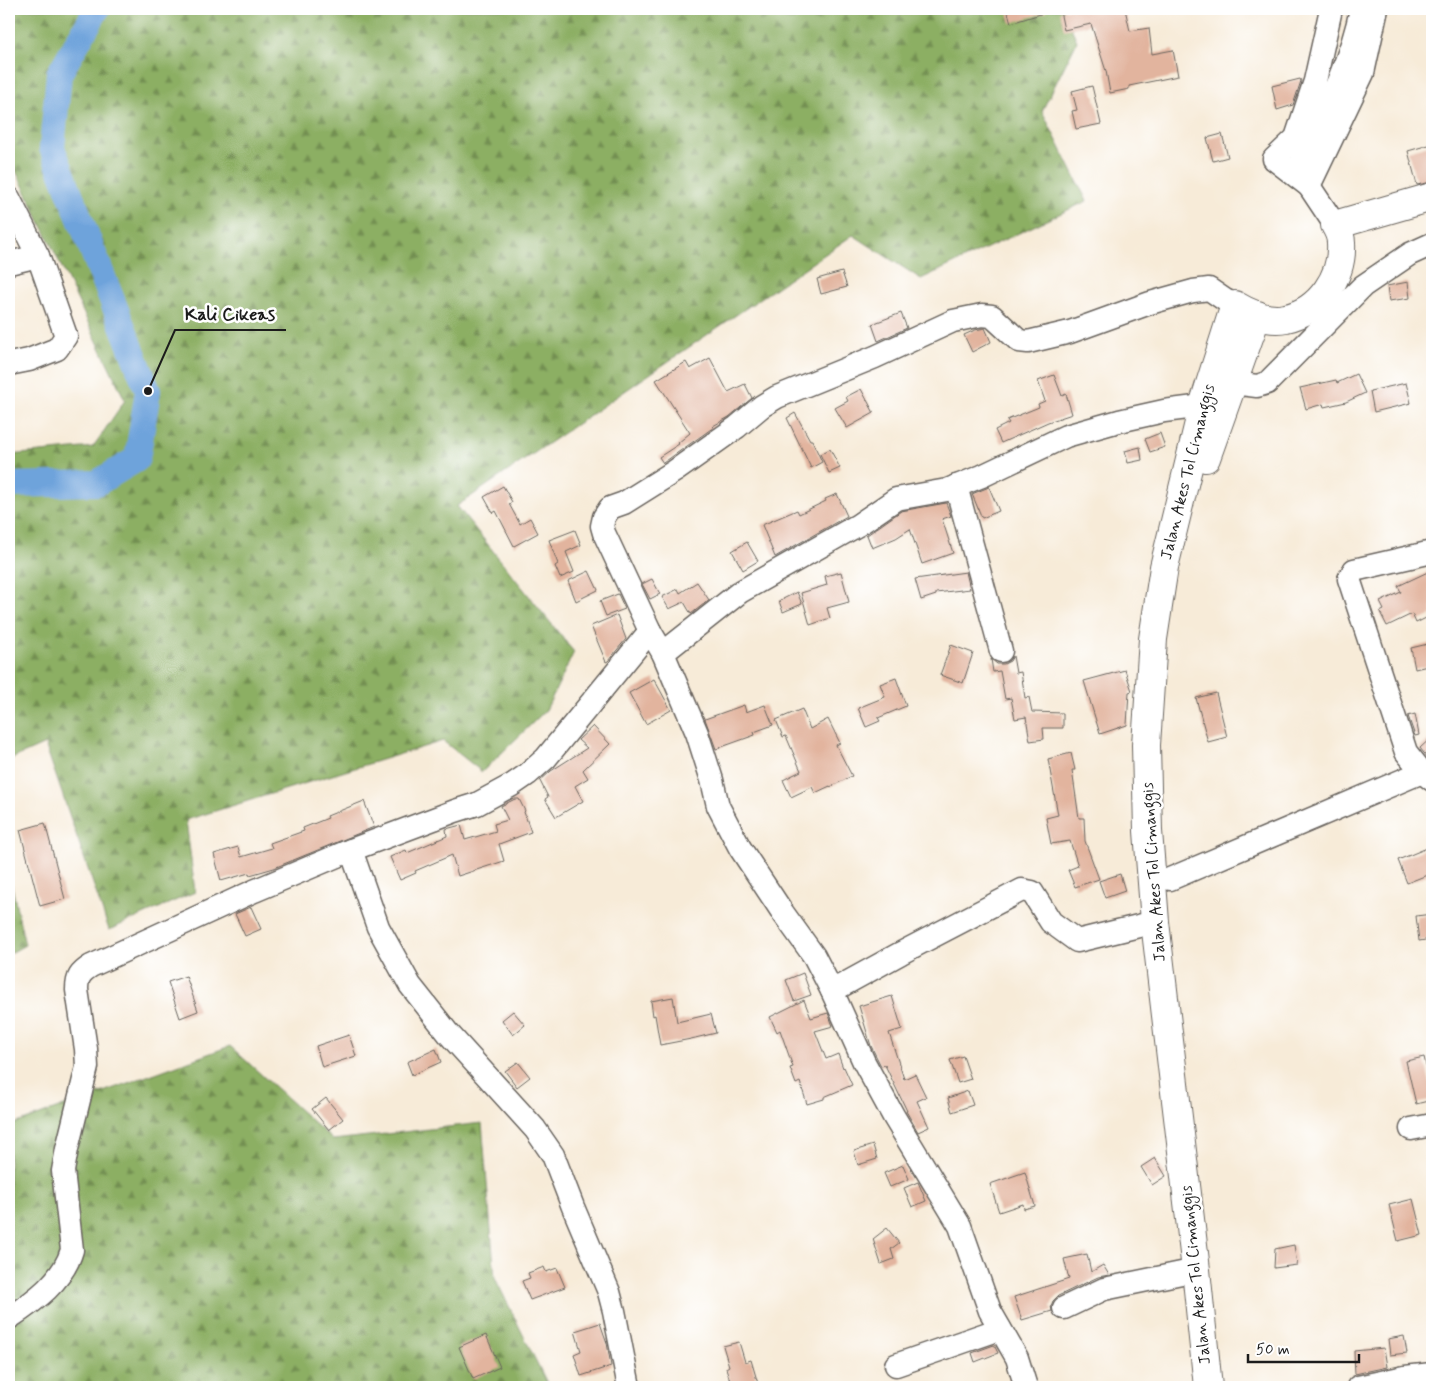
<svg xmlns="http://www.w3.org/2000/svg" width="1441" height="1396" viewBox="0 0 1441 1396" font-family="Mynerve,sans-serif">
  <defs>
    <pattern id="forest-firs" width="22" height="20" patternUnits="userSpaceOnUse" patternTransform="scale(1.25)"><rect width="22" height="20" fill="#8caf63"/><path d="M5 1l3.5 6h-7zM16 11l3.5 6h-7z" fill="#728e51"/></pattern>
  </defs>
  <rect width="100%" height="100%" fill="#fff"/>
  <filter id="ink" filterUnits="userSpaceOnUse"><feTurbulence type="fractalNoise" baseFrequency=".02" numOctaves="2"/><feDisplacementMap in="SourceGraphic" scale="10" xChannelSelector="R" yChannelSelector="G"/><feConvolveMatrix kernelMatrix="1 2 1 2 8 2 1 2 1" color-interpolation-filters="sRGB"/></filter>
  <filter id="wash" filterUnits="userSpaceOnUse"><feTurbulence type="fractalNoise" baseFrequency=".0096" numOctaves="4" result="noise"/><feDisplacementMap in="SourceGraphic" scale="20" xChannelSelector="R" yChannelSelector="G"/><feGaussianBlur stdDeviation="1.12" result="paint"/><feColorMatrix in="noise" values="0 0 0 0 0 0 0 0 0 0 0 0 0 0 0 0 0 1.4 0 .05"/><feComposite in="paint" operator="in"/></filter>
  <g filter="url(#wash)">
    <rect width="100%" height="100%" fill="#f7ebd8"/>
    <g fill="url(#forest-firs)" stroke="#546640">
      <polygon points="9,9 1063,9 1077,41 1042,111 1087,201 921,279 853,235 457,506 574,652 546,710 482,772 443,741 186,820 195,892 109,930 45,744 9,760 9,455 93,447 125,400 14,167 9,126"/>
      <polygon points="9,873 25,945 9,954"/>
      <polygon points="230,1046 333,1140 482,1123 495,1278 549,1387 9,1387 9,1126"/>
    </g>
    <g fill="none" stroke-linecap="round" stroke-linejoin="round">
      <polyline stroke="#6ea3db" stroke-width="26" points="9,485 97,483 137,459 148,391 52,148 59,74 97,9"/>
    </g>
    <g id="blocks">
      <g fill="#e2b49e">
        <polygon points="1007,9 1046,9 1047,12 1011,23"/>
        <polygon points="1068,9 1125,9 1130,31 1149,28 1152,54 1173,50 1178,76 1129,86 1129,89 1110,93 1106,71 1091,24 1064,30 1060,11"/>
        <polygon points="1300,79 1301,81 1293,105 1277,110 1272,86"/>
        <polygon points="1092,86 1101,124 1076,129 1072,111 1077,110 1072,91"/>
        <polygon points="1222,134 1228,157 1213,161 1207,138"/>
        <polygon points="1432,144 1432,182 1417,185 1408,151"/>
        <polygon points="842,272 847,287 821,294 817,279"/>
        <polygon points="1408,282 1410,298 1389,301 1387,286"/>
        <polygon points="901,313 907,328 878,341 872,324"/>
        <polygon points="985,328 991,342 972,352 964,335 975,330"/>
        <polygon points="710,358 728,392 745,384 752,398 729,417 713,426 714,427 663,463 659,457 679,444 678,443 690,433 656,380 686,362 690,369"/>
        <polygon points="1356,374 1365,393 1346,402 1324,407 1323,404 1306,409 1300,388 1336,380 1337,383"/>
        <polygon points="1054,375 1062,396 1066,394 1072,414 1048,422 1001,443 995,430 1009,423 1007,420 1039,407 1038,404 1045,401 1038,381"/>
        <polygon points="1406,383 1411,403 1374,412 1370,391"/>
        <polygon points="861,389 874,413 847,428 835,408 848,401 846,397"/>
        <polygon points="795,413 810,440 812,440 822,462 811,468 787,418"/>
        <polygon points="1160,433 1165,447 1150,452 1145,439"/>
        <polygon points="1140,447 1142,460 1128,463 1125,451"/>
        <polygon points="830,449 840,468 829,473 820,454"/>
        <polygon points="503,486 512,502 509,504 520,524 530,518 538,533 514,546 496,511 493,513 484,497"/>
        <polygon points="989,487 999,511 982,518 972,494"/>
        <polygon points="837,494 847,516 775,557 762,525 797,510 799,514 826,501 825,499"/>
        <polygon points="946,503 951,516 942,519 953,553 922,564 910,529 896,538 872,548 867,535 901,511"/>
        <polygon points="575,530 581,545 566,552 574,572 560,578 555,566 558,564 549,540"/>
        <polygon points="747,542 758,561 743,570 732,551"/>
        <polygon points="1432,570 1432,615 1416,623 1412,614 1387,626 1380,612 1384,610 1380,602 1401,592 1398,586"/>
        <polygon points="589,571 598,590 576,601 568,581"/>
        <polygon points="841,572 849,602 827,608 830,618 810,625 801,593 827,585 825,576"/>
        <polygon points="966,572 970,589 936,593 936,595 921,600 915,579"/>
        <polygon points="652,579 660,594 650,599 642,584"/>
        <polygon points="697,582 709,600 691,614 684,602 669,609 662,597 678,589 680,593"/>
        <polygon points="797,592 802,604 783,612 779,601"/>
        <polygon points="618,594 625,609 606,616 600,601"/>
        <polygon points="617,615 626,639 608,661 606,662 591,626"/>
        <polygon points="1432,643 1432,665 1415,669 1411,648"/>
        <polygon points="951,645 973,653 963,683 940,675"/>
        <polygon points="1013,656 1016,673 1021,672 1025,698 1029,697 1032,712 1063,713 1063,728 1043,728 1044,739 1030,741 1026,717 1015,719 1011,698 1005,699 1000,671 993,672 991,659 997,664 1004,664 1010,661"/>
        <polygon points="1125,670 1132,691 1129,692 1127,725 1100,734 1084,681"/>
        <polygon points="896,678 906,706 878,718 880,721 866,727 858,708 885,697 880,684"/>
        <polygon points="654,679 671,710 646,724 629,693"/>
        <polygon points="1216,693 1227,737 1208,742 1196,698"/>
        <polygon points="744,705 746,712 765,705 773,725 754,732 755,735 716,749 705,719"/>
        <polygon points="802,709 810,729 828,719 840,743 836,745 852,776 830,787 830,786 815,793 812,787 791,797 783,780 801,771 786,736 783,737 776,720"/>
        <polygon points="1415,714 1419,735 1415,736 1408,716"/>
        <polygon points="593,726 610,744 583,770 588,778 575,786 583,801 556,817 545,799 548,797 540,781 551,771 587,748 578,740"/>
        <polygon points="1432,737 1432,763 1420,748"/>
        <polygon points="1071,753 1075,770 1072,770 1079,818 1084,818 1085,841 1099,879 1075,887 1068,870 1078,866 1070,841 1051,844 1046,818 1058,815 1048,759"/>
        <polygon points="515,799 519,799 525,811 524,812 531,832 499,844 504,861 458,876 452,855 415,871 416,873 400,880 390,857 406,850 407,853 447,836 446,829 461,825 465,840 496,831 494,824 508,820 501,806"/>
        <polygon points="364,801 374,827 274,868 250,875 249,873 221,881 214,854 238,847 241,857 272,848 270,843 304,831 303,828 328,818 327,816"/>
        <polygon points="45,823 65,899 40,906 20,830"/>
        <polygon points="1432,846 1432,873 1407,883 1398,860"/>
        <polygon points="1120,874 1125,891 1105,898 1099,881"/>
        <polygon points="251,907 261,929 245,936 235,914"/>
        <polygon points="1432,914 1432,939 1419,941 1416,916"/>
        <polygon points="803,973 811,995 794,1001 786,980"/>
        <polygon points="186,976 198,1011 180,1018 168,982"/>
        <polygon points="892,996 902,1029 889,1033 904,1079 915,1074 926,1097 917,1101 929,1127 918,1132 906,1111 907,1111 885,1065 881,1066 871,1046 859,1006"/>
        <polygon points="673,997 677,1022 711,1014 716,1033 691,1039 660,1045 655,1015 653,1016 651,1001"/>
        <polygon points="804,1000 811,1018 828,1013 833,1026 815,1031 826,1059 838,1054 843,1068 844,1067 852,1085 824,1097 824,1099 807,1104 800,1082 796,1084 790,1068 793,1067 780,1030 777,1032 770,1017"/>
        <polygon points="513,1011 525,1025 513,1035 502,1020"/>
        <polygon points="349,1035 356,1056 322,1067 316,1046"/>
        <polygon points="436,1049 441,1062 412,1075 407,1062"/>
        <polygon points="963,1056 971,1079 958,1083 950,1060"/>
        <polygon points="1424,1057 1432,1091 1432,1100 1416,1104 1406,1061"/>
        <polygon points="518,1062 530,1077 517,1087 505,1071"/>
        <polygon points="968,1091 973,1105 952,1112 948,1098"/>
        <polygon points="326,1098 343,1119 329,1130 312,1109"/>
        <polygon points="873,1145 877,1159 858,1165 854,1151"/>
        <polygon points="1155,1158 1166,1176 1152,1185 1141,1167"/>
        <polygon points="903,1165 909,1179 890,1187 884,1173"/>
        <polygon points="1025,1172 1035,1206 1024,1209 1023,1204 999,1212 990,1184"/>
        <polygon points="918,1182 926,1201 912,1207 904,1188"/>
        <polygon points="1413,1199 1422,1235 1398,1241 1389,1205"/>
        <polygon points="887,1228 899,1243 891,1249 894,1259 881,1264 873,1239"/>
        <polygon points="1294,1245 1297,1265 1274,1268 1275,1249"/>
        <polygon points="1087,1254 1091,1272 1103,1265 1109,1275 1098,1277 1058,1296 1053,1301 1051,1306 1052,1311 1022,1320 1014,1297 1069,1279 1064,1259"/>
        <polygon points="544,1267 546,1272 557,1268 565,1287 530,1300 522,1281 530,1278 528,1273"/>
        <polygon points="600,1323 607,1343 611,1366 581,1376 574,1354 581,1351 575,1331"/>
        <polygon points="486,1335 500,1367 473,1379 459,1347"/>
        <polygon points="1404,1336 1407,1353 1390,1355 1388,1339"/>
        <polygon points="739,1342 745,1362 751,1360 759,1387 732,1387 726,1368 729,1366 723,1346"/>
        <polygon points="994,1345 998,1353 975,1362 972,1353"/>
        <polygon points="1384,1348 1387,1367 1355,1374 1354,1351"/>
      </g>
    </g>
  </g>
  <g filter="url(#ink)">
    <use href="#blocks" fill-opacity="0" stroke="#69645e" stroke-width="1"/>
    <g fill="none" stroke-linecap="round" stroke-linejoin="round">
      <g stroke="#69645e" stroke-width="25">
        <g id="minor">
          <polyline points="1331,9 1315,81 1296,138 1274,159 1309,186 1335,225"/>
          <path d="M1295,175C1319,123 1350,66 1361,9"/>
          <polyline points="1309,186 1363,73 1377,9"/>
          <polyline points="9,198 38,256 66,336 57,349 29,360 9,364"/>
          <polyline points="9,263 38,256"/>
          <polyline points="1233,383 1257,386 1267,383 1363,286 1410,254 1432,244"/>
          <polyline points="956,486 1001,651"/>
          <polyline points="1432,552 1354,570 1349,579 1406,752 1422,772 1432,780"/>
          <polyline points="663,653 740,592 858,525 896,499 947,490 982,476 1066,436 1119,421 1164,411 1203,406"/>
          <polyline points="351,850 378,927 410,985 448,1033 535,1129 553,1155 573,1207 609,1292 614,1311 629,1387"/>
          <polyline points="1170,879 1422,772"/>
          <polyline points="832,991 901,953 1022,890 1032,892 1051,922 1077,941 1155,922"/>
          <polyline points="1411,1129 1432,1125"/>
          <polyline points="1064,1308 1104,1289 1196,1270"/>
          <path d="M9,1318C35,1301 63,1281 72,1250L63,1171L67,1149L87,1067L86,1049L77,990C77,977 80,973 91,966L254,891L351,850L455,811L477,804L512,785L528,774L546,758L650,631"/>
          <polyline points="896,1365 1000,1329"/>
          <polyline points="1026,1387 1017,1358 990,1311 960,1226 894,1117 864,1062 832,991 814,956 783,913 740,848 718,806 712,780 697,733 663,653 650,631 604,533 602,526 604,517 610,508 624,503 675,471 737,427 762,406 777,397 875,357 953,321 982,315 992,316 1019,341 1028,342 1070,332 1150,303 1193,291 1209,289 1225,300 1235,305"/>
          <polyline points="1358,1387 1405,1377 1432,1374"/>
        </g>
      </g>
      <g stroke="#69645e" stroke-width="30">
        <g id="major">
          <polyline points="1206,458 1257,315"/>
          <path d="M1208,1387L1196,1270L1155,922L1148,831L1146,745L1153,639L1164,567L1203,406L1235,305C1250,314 1269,322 1286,318C1320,311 1343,276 1341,243C1341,236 1338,230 1335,225L1432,197"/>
        </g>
      </g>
      <use href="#minor" stroke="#fff" stroke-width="22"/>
      <use href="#major" stroke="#fff" stroke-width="28"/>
    </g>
  </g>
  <g text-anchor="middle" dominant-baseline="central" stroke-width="5" stroke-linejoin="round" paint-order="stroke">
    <g font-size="16" fill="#1c1c1c" stroke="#fff">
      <text transform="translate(1188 472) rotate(-76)">Jalan Akes Tol Cimanggis</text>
      <text transform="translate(1154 872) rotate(-94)">Jalan Akes Tol Cimanggis</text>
      <text transform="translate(1196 1275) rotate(-96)">Jalan Akes Tol Cimanggis</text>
    </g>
  </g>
  <path fill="none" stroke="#1c1c1c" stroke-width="2" d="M148 391L175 330H286"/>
  <circle fill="#1c1c1c" stroke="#fff" stroke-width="2" cx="148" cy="391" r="5"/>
  <g font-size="18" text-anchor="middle" font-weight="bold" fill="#1c1c1c" stroke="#fff" stroke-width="5" stroke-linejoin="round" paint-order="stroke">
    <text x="230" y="320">Kali Cikeas</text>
  </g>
  <rect width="1441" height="1396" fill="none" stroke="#fff" stroke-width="30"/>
  <path d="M1248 1354v8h111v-8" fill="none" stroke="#1c1c1c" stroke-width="2.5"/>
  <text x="1256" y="1354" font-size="15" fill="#1c1c1c" stroke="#ffffff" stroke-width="4" paint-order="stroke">50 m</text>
</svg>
